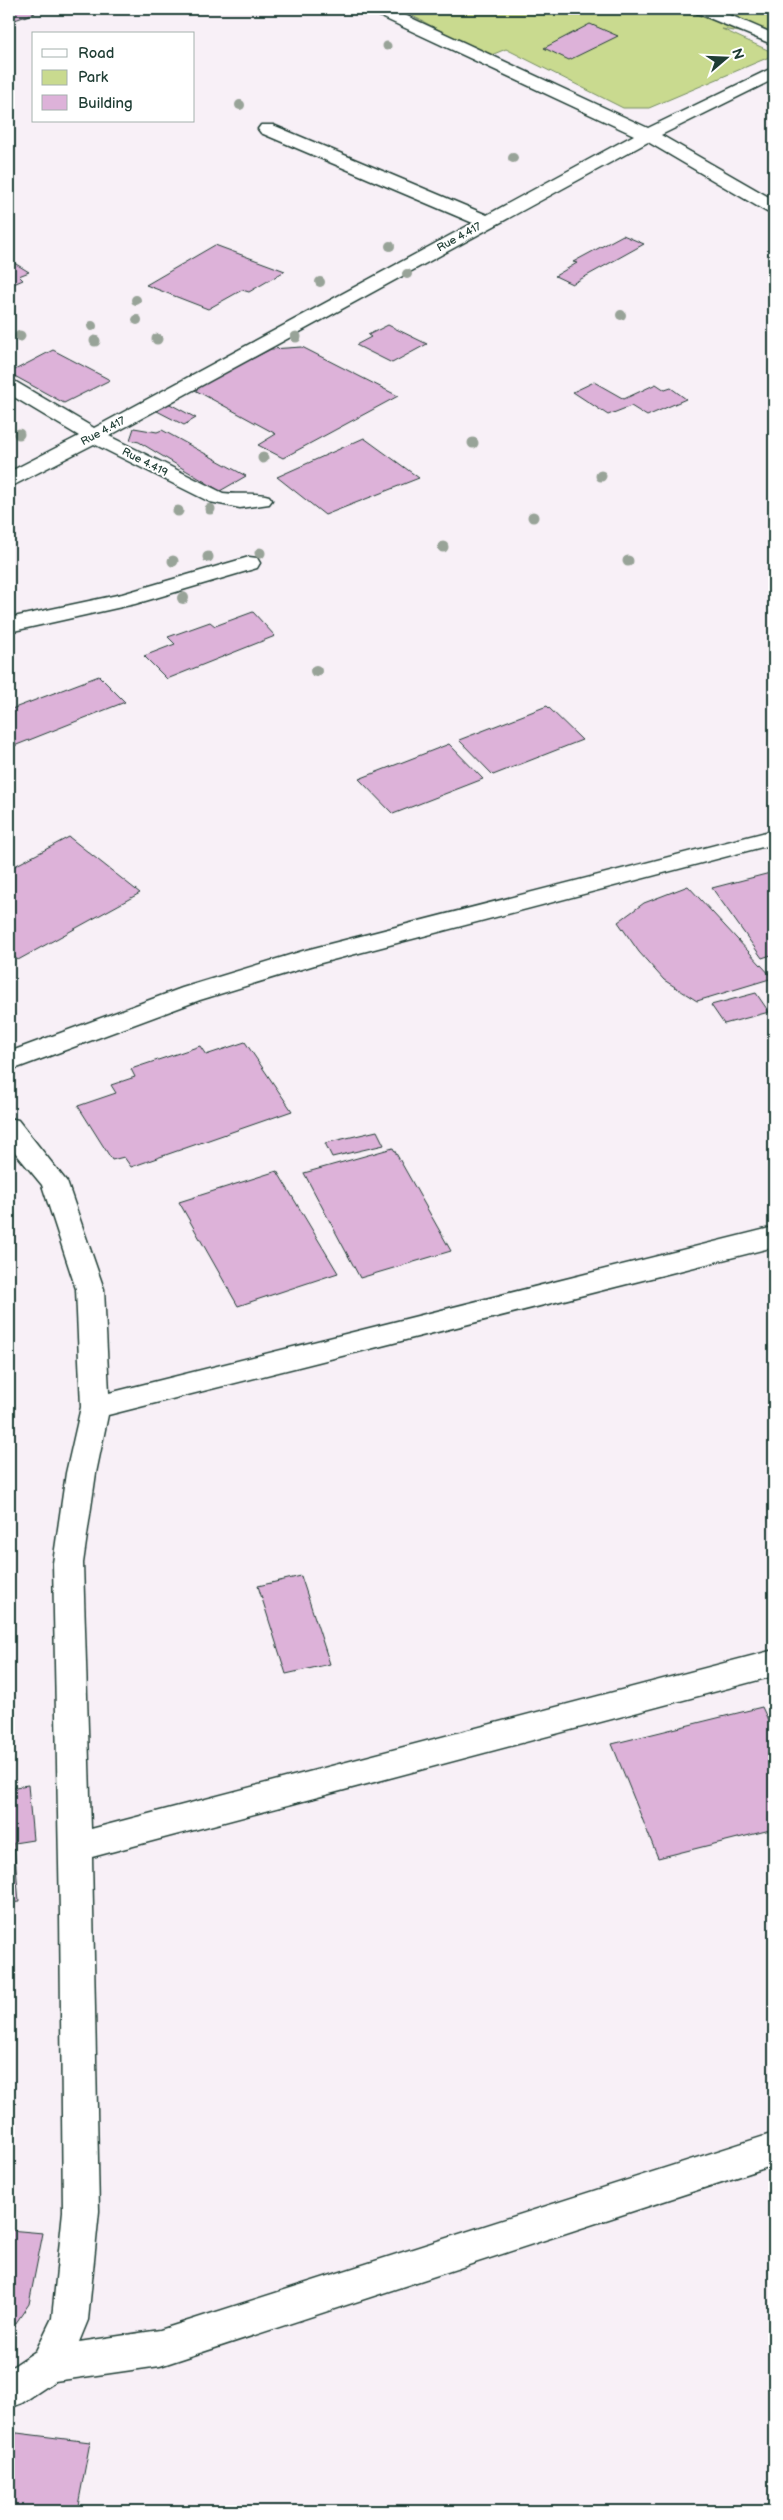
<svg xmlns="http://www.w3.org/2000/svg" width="783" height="2520" viewBox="0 0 783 2520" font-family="'Balsamiq Sans',sans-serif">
  <rect width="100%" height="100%" fill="#f8f0f7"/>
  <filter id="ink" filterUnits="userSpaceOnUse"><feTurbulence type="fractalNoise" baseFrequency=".02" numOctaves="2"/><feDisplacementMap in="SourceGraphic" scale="10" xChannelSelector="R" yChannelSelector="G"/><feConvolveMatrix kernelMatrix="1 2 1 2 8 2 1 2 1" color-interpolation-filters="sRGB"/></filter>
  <g filter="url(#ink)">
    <polygon fill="#c9da8f" stroke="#748c62" points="399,9 676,9 693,16 688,9 774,9 774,38 722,29 774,53 774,55 649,108 623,108 506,49 489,56"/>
    <g fill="#ddb2d9" stroke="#1f3d34">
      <polygon points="9,9 30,9 35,13 9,22"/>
      <polygon points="590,24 618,36 569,60 544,48"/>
      <polygon points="623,235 644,244 572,284 555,276 577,263 573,262"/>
      <polygon points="215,245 285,271 249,292 242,290 208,309 146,285"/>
      <polygon points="11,261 29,272 19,276 23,280 9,286 9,262"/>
      <polygon points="388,325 427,344 392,363 356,345 371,337 368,335"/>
      <polygon points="302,347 398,396 283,458 258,445 276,434 193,389 271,349"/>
      <polygon points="53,350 110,380 64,403 9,373"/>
      <polygon points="594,382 624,399 656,384 665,390 671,388 686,399 647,416 631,406 608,415 573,392"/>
      <polygon points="168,403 196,418 184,425 155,410"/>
      <polygon points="134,428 157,432 162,430 246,476 220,491 139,442 130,440"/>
      <polygon points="364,438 419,478 325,515 277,477"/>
      <polygon points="253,612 275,636 167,679 144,656 175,644 168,637 210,622 215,626"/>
      <polygon points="99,676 125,702 9,748 9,710"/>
      <polygon points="547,706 582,740 493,775 459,740"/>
      <polygon points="449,744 483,779 393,814 359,779"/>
      <polygon points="69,837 140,893 18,960 9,952 9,869"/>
      <polygon points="774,872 774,954 762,958 712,888"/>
      <polygon points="688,886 773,978 697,1001 664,980 639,952 618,922 644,903"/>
      <polygon points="756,993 769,1012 724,1024 711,1005"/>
      <polygon points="245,1042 292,1111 131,1167 124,1157 112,1160 78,1106 116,1093 111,1085 135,1077 131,1069 200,1046 206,1055"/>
      <polygon points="377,1131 384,1145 332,1157 325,1143"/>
      <polygon points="393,1148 451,1251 360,1278 304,1173"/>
      <polygon points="277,1171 338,1273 238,1306 179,1202"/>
      <polygon points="301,1576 330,1664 286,1674 258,1586"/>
      <polygon points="762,1707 774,1733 774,1829 658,1858 612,1744"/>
      <polygon points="28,1785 33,1840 14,1843 19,1902 9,1903 9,1788"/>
      <polygon points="9,2230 43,2233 29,2304 9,2333"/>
      <polygon points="9,2432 90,2442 77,2511 9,2511"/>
    </g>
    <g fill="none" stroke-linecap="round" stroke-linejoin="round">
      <g stroke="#1f3d34" stroke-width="3">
        <g id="street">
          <path d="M371,9H392L648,128L774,67V79L661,135L774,200V213L767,212L648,142L109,436L223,493C239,495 255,492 269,496L272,500L269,504L240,508L210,502L94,444L16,484L9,486V472L79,436L9,394V380L16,382L94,428L473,223L261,133L258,129L261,125H273L487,215L634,135L373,13Z"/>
          <polygon points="695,9 716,9 774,34 774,45 697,13"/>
          <polygon points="249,557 257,558 260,563 257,568 135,604 9,632 9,618 122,594"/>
          <polygon points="774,830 774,844 321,963 200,1000 9,1071 9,1052 182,988 306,950"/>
          <polygon points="9,1118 18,1120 67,1182 104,1289 109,1393 774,1227 774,1247 108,1415 96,1473 83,1563 91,1829 774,1650 774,1676 92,1857 99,2211 88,2320 79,2342 160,2330 774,2133 774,2165 160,2366 55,2381 22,2403 9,2408 9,2369 36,2351 52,2318 63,2211 60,1914 53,1563 66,1473 81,1407 76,1289 42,1185 9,1145"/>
        </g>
      </g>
      <use href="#street" fill="#fff" fill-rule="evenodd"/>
    </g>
    <g fill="#98a398">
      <circle cx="387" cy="46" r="4.5"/>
      <circle cx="240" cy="105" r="5"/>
      <circle cx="513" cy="158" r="5"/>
      <circle cx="390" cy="246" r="5"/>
      <circle cx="407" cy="274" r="5"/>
      <circle cx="320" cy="282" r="5"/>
      <circle cx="136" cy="300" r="5"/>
      <circle cx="621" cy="315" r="5"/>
      <circle cx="137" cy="320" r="5"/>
      <circle cx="92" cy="326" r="5"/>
      <circle cx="20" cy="336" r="5.5"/>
      <circle cx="296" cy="337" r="5.5"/>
      <circle cx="157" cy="339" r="5.5"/>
      <circle cx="95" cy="341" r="5.5"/>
      <circle cx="19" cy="434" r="5.5"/>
      <circle cx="473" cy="443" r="5.5"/>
      <circle cx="263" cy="458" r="5.5"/>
      <circle cx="601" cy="476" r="5.5"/>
      <circle cx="210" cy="509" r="5.5"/>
      <circle cx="178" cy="511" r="5.5"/>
      <circle cx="533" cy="517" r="5.5"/>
      <circle cx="443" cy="547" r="5.5"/>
      <circle cx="260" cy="553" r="5.5"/>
      <circle cx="208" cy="557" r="5.5"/>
      <circle cx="173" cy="561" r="5.5"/>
      <circle cx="628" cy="561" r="5.5"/>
      <circle cx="183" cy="598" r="6"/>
      <circle cx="316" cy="671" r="6"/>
    </g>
  </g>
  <g text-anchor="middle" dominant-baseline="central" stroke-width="4" stroke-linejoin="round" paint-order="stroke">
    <g font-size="11" fill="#1f3d34" stroke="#fff">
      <text transform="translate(459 237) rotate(-29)">Rue 4.417</text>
      <text transform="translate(103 431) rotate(-28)">Rue 4.417</text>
      <text transform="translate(145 462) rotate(27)">Rue 4.419</text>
    </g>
  </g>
  <rect width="783" height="2520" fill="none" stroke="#fff" stroke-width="30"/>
  <rect x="15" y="15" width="753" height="2490" fill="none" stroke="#1f3d34" stroke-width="2" filter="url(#ink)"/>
  <rect x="32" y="32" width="162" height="90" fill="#ffffff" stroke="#a5b1ae"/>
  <rect x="42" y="49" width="25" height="8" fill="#ffffff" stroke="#a5b1ae"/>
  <text x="78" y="58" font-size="15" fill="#1f3d34">Road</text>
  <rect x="42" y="70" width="25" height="15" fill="#c9da8f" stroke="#a5b1ae"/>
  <text x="78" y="82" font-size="15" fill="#1f3d34">Park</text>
  <rect x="42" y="95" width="25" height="15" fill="#ddb2d9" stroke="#a5b1ae"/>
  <text x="78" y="108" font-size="15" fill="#1f3d34">Building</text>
  <g transform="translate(726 58) rotate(71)" stroke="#ffffff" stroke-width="4" paint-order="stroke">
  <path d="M0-4L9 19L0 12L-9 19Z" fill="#1f3d34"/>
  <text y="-8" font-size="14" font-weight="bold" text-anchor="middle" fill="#1f3d34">N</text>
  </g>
</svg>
